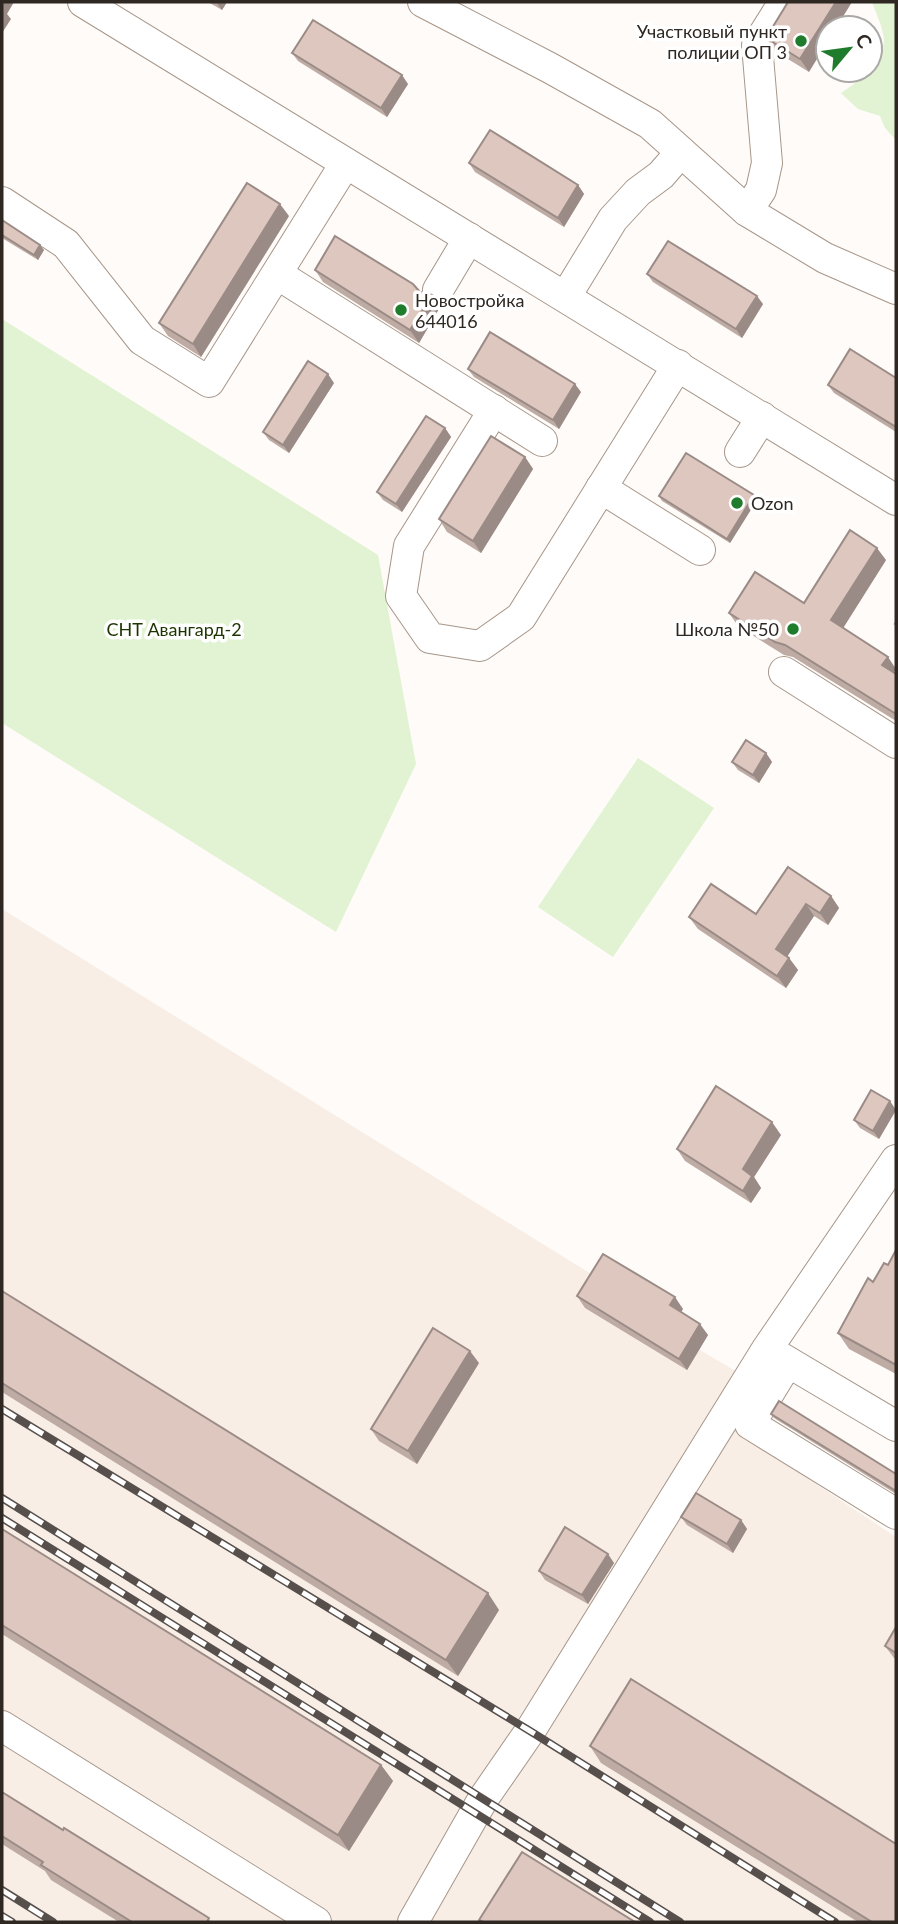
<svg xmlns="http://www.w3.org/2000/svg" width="898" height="1924" viewBox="0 0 898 1924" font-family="Lato,sans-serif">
  <rect width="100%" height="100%" fill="#fefbf8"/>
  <polygon fill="#f8eee6" points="2,909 601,1280 678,1316 700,1350 761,1386 735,1430 896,1537 896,1922 2,1922"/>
  <g fill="#e1f3d2">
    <path d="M872,2H896V140L885,128L880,116L858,109L841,93C859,81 884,64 884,39C883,28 876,13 872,2Z"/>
    <polygon points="2,319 378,555 416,764 336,932 2,723"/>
    <polygon points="638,758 714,808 613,957 538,907"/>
  </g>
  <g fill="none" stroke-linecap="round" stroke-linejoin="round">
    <g stroke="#a79689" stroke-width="32">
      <g id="minor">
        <path d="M83,2C353,169 626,332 896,500"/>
        <polyline points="423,2 550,68 650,124 747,211 825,258 896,289"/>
        <polyline points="2,202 66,244 142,340 209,382 345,164"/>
        <polyline points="747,211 761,190 767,163 757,45 784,2"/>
        <polyline points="277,274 542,441"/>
        <polyline points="438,290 469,238"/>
        <polyline points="566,296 613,219 638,192 661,175 681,152"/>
        <polyline points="494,410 409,546 401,596 430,638 480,646 521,617 678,365"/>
        <polyline points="740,452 762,417"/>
        <polyline points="601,488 700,550"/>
        <polyline points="784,672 896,743"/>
        <polyline points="773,1353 896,1426"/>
        <polyline points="788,1362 750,1424 896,1514"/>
        <polyline points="2,1726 316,1922"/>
        <polyline points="413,1922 483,1799 530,1731 767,1349 896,1160"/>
      </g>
    </g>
    <polyline stroke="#b5b0ad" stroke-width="3.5" stroke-dasharray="3.5 5" stroke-linecap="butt" points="895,625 896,623"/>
    <use href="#minor" stroke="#fff" stroke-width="30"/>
    <g stroke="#564f4b" stroke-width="8">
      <g id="rail">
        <polyline points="2,1409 530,1731 835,1922"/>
        <polyline points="2,1498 680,1922"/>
        <polyline points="2,1518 650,1922"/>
        <polyline points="2,1890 53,1922"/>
        <polyline points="2,1916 12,1922"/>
      </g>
    </g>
    <use href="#rail" stroke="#fff" stroke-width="5" stroke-dasharray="16" stroke-linecap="butt"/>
  </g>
  <g fill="#beaba4">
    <polygon points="208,2 227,2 222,10"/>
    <polygon points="788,2 809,72 775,51 766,38"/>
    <polygon points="292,53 408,84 387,117 298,61"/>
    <polygon points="469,163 578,185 584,194 564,227 475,172"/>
    <polygon points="289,216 201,357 168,336 159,323"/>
    <polygon points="2,220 44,250 38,260 2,238"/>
    <polygon points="315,270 420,292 440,307 419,343 323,282"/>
    <polygon points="647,274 763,304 742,338 653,282"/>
    <polygon points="468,369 581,392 559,429 474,377"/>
    <polygon points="896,378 896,432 834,393 828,385"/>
    <polygon points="334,383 289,453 269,440 263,432"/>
    <polygon points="445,428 451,437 402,512 383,500 377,492"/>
    <polygon points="525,457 533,469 481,553 447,532 439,519"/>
    <polygon points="754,495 757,500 730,543 662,501 659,496"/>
    <polygon points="886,560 843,628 896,674 896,721 793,657 784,655 738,626 729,613 804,603"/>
    <polygon points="766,753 772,762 759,783 738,770 732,762"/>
    <polygon points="831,896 839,908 828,925 814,916 787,957 789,958 798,970 786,988 698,929 689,917 756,914"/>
    <polygon points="896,1110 879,1139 860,1128 854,1120"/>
    <polygon points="781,1135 754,1177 761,1188 751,1203 685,1161 677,1149"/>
    <polygon points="896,1250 896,1374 849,1349 838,1333 873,1282 888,1265"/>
    <polygon points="2,1291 499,1610 458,1676 2,1392"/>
    <polygon points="577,1296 683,1309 681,1312 708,1335 687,1370 585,1308"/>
    <polygon points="479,1363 417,1464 379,1441 371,1429"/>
    <polygon points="771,1414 896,1474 896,1494 774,1418"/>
    <polygon points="681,1517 741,1520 747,1529 733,1553 687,1525"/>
    <polygon points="2,1529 381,1765 393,1781 349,1851 2,1634"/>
    <polygon points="614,1563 588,1604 545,1580 539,1571"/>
    <polygon points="896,1627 896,1660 894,1658 885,1646"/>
    <polygon points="590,1746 896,1922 858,1922 601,1763"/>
    <polygon points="2,1792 212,1922 119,1922 51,1880 45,1871 2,1844"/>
  </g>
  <g fill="#9b8b86">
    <polygon points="4,2 14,2 7,14 11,19 2,33 2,6"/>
    <polygon points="216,2 227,2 222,10"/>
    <polygon points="836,2 852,2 836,28 828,28 828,41 809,72 800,59"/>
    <polygon points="402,75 408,84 387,117 381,108"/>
    <polygon points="578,185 584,194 564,227 558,218"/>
    <polygon points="280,204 289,216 201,357 193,344"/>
    <polygon points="40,245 44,250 38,260 34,255"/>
    <polygon points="432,295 440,307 419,343 410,330"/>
    <polygon points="757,296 763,304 742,338 736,329"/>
    <polygon points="328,374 334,383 289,453 283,445"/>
    <polygon points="575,384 581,392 559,429 553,420"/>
    <polygon points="445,428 451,437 402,512 396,504"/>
    <polygon points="525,457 533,469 481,553 473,541"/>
    <polygon points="754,495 757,500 730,543 727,539"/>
    <polygon points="877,548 886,560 840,633 831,620"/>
    <polygon points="888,657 896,669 891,678 882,665"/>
    <polygon points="766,753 772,762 759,783 753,775"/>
    <polygon points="831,896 839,908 828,925 820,913"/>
    <polygon points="806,904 814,916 784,961 776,949"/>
    <polygon points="789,958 798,970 786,988 777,976"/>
    <polygon points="890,1101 896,1110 879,1139 873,1131"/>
    <polygon points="772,1122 781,1135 754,1177 761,1188 751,1203 743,1191 743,1169"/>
    <polygon points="675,1297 683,1309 678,1317 670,1305"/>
    <polygon points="700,1324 708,1335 687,1370 679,1359"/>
    <polygon points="470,1351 479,1363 417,1464 408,1451"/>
    <polygon points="741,1520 747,1529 733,1553 727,1544"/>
    <polygon points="608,1554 614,1563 588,1604 582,1595"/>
    <polygon points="488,1593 499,1610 458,1676 446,1660"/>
    <polygon points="381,1765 393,1781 349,1851 338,1835"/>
  </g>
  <g fill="#ddc7bf" stroke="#9b8b86" stroke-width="2">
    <polygon points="788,2 836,2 800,59 766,38"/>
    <polygon points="313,20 402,75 381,108 292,53"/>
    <polygon points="490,130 578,185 558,218 469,163"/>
    <polygon points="247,183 280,204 193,344 159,323"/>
    <polygon points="2,220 40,245 34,255 2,235"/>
    <polygon points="335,236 413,284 420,292 432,295 410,330 315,270"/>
    <polygon points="668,241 757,296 736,329 647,274"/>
    <polygon points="490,332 575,384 553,420 468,369"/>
    <polygon points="850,349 896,378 896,427 828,385"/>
    <polygon points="308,361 328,374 283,445 263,432"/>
    <polygon points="426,416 445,428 396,504 377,492"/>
    <polygon points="491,436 525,457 473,541 439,519"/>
    <polygon points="686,453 754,495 727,539 659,496"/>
    <polygon points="850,530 877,548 831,620 888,657 882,665 896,674 896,714 785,645 775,642 729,613 755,572 804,603"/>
    <polygon points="746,740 766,753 753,775 732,762"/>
    <polygon points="788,867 831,896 820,913 806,904 776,949 789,958 777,976 689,917 711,884 756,914"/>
    <polygon points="716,1086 772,1122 743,1169 752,1176 743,1191 677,1149"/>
    <polygon points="871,1090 890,1101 873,1131 854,1120"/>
    <polygon points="896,1250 896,1365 838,1333 868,1278 873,1282 884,1263 888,1265"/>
    <polygon points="603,1254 675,1297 670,1305 700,1324 679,1359 577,1296"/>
    <polygon points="2,1291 488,1593 446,1660 2,1383"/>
    <polygon points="433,1328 470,1351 408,1451 371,1429"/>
    <polygon points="779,1401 896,1474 896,1491 771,1414"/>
    <polygon points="696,1493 741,1520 727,1544 681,1517"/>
    <polygon points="565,1527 608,1554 582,1595 539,1571"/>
    <polygon points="2,1529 381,1765 338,1835 2,1625"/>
    <polygon points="896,1627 896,1653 885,1646"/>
    <polygon points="631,1679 896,1844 896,1922 872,1922 590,1746"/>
    <polygon points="2,1792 63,1830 64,1828 209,1918 207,1922 208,1922 132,1922 41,1865 43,1862 2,1836"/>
    <polygon points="522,1852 635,1922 483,1922 479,1920"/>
  </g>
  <g fill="#1f7c2c" stroke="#fff" stroke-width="2.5">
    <circle cx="801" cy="41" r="7"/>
    <circle cx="401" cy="310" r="7"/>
    <circle cx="737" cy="503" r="7"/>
    <circle cx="793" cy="629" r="7"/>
  </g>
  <g text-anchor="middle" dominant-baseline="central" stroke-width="7" stroke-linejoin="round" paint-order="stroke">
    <g font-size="18" fill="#2e2722" stroke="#fff" text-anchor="end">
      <text x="787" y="31">Участковый пункт<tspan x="787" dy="21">полиции ОП 3</tspan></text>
      <text x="415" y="300" text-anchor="start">Новостройка<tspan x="415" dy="21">644016</tspan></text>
      <text x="751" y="503" text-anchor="start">Ozon</text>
      <text x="779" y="629">Школа №50</text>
    </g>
    <g font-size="18" fill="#1d3400" stroke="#fff">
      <text x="174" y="629">СНТ Авангард-2</text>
    </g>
  </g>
  <rect width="898" height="1924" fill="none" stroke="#2e2722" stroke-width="7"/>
  <g transform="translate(849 49) rotate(61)"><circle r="33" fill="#ffffff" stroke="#aba9a7" stroke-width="2"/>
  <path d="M0-5L12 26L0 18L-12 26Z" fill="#1f7c2c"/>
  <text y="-10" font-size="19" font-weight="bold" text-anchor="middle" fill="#2e2722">С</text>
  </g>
</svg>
